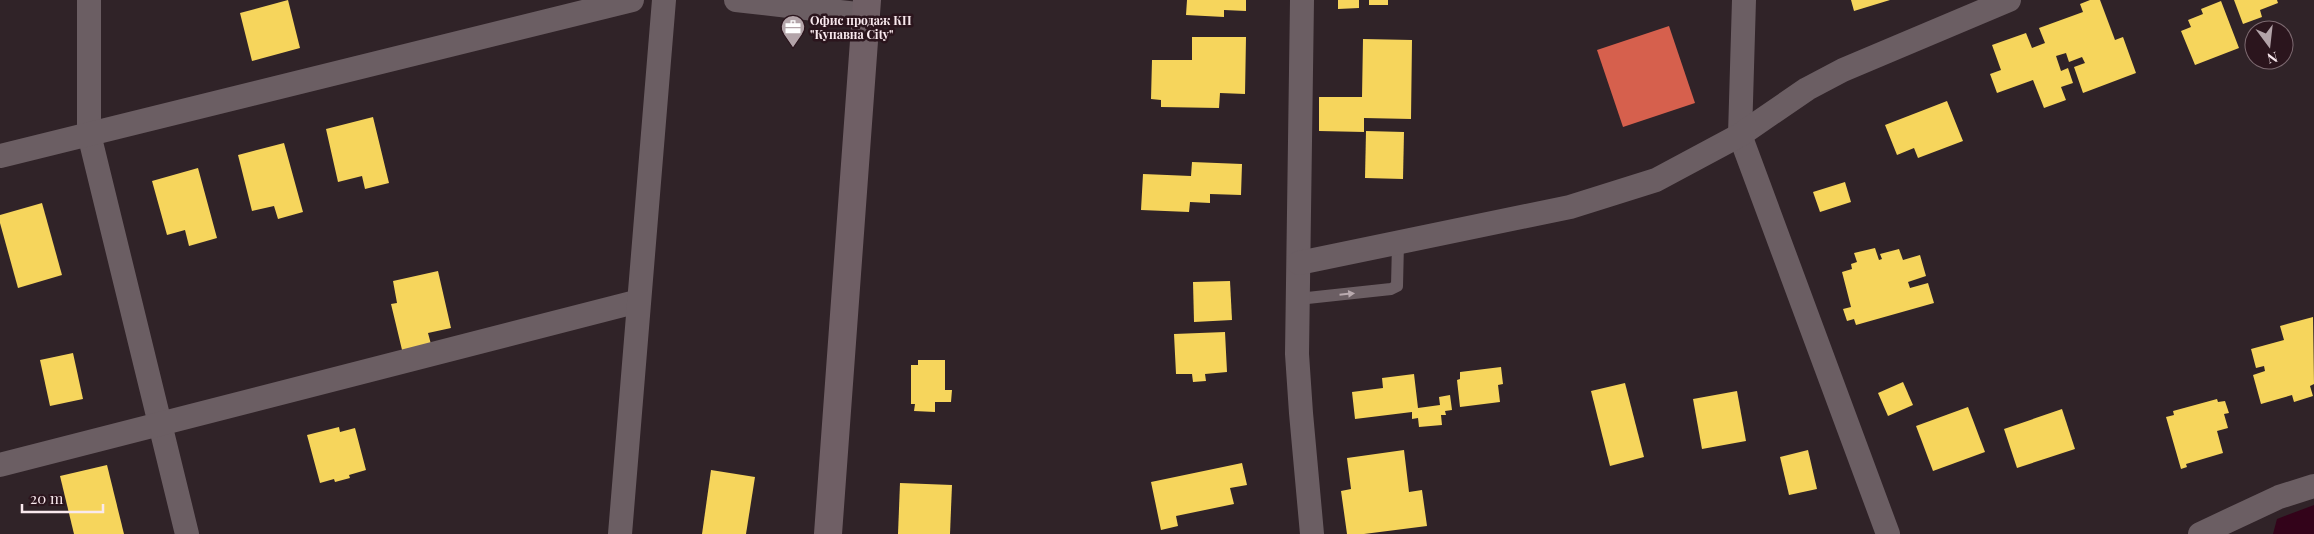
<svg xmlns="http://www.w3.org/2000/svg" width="2314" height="534" viewBox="0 0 2314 534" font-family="'Playfair Display',serif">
  <rect width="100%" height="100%" fill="#302328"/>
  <polygon fill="#33031a" points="2314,505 2314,534 2273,534 2277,519"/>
  <g fill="#f6d55c">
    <polygon points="288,0 300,48 252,61 240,13"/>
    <polygon points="1187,0 1246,0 1246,11 1224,10 1224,17 1186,15"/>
    <polygon points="1338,0 1359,0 1359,8 1338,9"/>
    <rect x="1369" y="0" width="19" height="5"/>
    <polygon points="1851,0 1890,0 1854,11"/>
    <polygon points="2090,0 2100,0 2115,40 2123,37 2136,73 2083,93 2074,67 2085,63 2082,57 2069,62 2066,53 2056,56 2061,71 2068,68 2073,83 2061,87 2066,100 2044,108 2033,80 1997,93 1990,74 2001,70 1992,45 2026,33 2032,48 2045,43 2039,28 2083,12 2080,4"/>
    <polygon points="2234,0 2277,0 2278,3 2260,10 2262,17 2243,24"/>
    <polygon points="2221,1 2239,48 2195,65 2181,31 2191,27 2188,20 2203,14 2201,9"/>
    <polygon points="1192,37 1246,37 1245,94 1220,93 1219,108 1161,107 1161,100 1151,99 1152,60 1192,60"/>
    <polygon points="1363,39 1412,40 1411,119 1364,118 1364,132 1319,131 1319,97 1362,97"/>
    <polygon points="1947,101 1963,141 1918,158 1914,148 1897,155 1885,125"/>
    <polygon points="373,117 389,183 365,189 362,176 338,182 326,129"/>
    <polygon points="1366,131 1404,132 1403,179 1365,178"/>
    <polygon points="284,143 303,212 278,219 274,206 252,211 238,155"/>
    <polygon points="1192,162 1242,164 1241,195 1210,194 1210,203 1190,202 1189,212 1141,210 1143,174 1191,176"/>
    <polygon points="198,168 217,238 189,246 185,230 167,235 152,181"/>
    <polygon points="1845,182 1851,202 1820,212 1813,192"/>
    <polygon points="42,203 62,275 18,288 0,223 0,215"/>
    <polygon points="1875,248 1879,260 1882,259 1880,254 1899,249 1903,260 1920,255 1926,276 1908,282 1910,288 1928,283 1934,303 1856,325 1854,319 1847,321 1843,309 1851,307 1842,272 1852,269 1851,264 1857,262 1854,253"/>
    <polygon points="438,271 451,328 428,333 432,348 403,354 391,304 397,303 393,281"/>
    <polygon points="1230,281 1232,320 1194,322 1193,282"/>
    <polygon points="2313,317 2314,384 2310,386 2313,396 2294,402 2292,395 2261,404 2253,375 2265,371 2264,366 2256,368 2251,349 2284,340 2280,326"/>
    <polygon points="1225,332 1227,372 1205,374 1206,381 1193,382 1192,374 1176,374 1174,334"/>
    <polygon points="73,353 83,399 50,406 40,360"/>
    <polygon points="918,360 945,360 945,390 952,390 951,402 935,402 935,412 914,411 915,404 911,404 911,365 918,365"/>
    <polygon points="1501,367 1503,384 1498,385 1500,402 1460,407 1457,380 1460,379 1460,372"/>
    <polygon points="1414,374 1418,408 1440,405 1439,397 1450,395 1452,410 1445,411 1446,415 1441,415 1442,425 1419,427 1418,418 1412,419 1412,412 1355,419 1352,392 1383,388 1382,378"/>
    <polygon points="1903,382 1913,405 1888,416 1878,393"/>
    <polygon points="1625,383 1644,457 1610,466 1591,391"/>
    <polygon points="1737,391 1746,441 1702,449 1693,399"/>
    <polygon points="2217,399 2218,402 2225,401 2229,413 2224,414 2228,428 2217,431 2223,453 2186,464 2187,467 2181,469 2166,417 2174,415 2173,411"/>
    <polygon points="1968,407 1985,452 1933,471 1916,426"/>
    <polygon points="2062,409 2075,449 2017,468 2004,429"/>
    <polygon points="339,427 340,432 355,428 366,470 349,475 350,478 335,482 334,479 320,483 307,435"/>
    <polygon points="1404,450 1409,492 1422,490 1427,526 1364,534 1347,534 1341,491 1351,489 1347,458"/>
    <polygon points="1808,450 1817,489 1789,495 1780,457"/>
    <polygon points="1242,463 1247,485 1230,488 1234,504 1176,516 1178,526 1161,530 1151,482"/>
    <polygon points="107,465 124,534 74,534 60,476"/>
    <polygon points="711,470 755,477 746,534 702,534"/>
    <polygon points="900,483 952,485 950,534 898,534"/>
  </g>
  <polygon fill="#d6604d" points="1669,26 1695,103 1623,127 1597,50"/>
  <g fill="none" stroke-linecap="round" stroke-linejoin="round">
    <polyline stroke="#6b5e63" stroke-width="12" points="1298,299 1391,289 1397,286 1398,243"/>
    <g stroke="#6b5e63" stroke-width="24">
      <polyline points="89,0 89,134 187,534"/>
      <polyline points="736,0 866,15"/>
      <polyline points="1302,0 1297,354 1301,413 1312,534"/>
      <polyline points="1744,0 1740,135 1888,534"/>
      <polyline points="0,156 632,0"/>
      <polyline points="1299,263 1570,207 1656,180 1740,135 1807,89 1843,70 2009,0"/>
      <polyline points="0,465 639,301"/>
      <polyline points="620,534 664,0"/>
      <polyline points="2200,534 2279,497 2314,486"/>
    </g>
    <polyline stroke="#6f5f65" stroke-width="28" points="828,534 867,0"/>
  </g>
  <defs><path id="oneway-solid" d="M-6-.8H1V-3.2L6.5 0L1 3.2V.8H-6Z" transform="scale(1.25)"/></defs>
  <use fill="#b9aaaf" href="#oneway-solid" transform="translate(1347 294) rotate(-6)"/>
  <defs>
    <g id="office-pin" transform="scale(1.25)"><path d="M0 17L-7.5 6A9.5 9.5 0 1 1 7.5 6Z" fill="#b3a4a9" stroke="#2b151d"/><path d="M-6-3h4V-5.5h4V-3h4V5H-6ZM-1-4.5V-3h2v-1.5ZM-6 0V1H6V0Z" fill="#fff"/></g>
  </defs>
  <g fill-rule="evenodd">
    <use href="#office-pin" x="793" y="27"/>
  </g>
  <g text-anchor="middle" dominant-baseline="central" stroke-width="5" stroke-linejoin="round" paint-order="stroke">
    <g font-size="12" font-weight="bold" fill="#f9e9ee" stroke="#2b151d" text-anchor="start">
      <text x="810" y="20">Офис продаж КП<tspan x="810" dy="14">"Купавна City"</tspan></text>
    </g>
  </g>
  <g transform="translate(2269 45) rotate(165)"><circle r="24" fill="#2b151d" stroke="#7d6a71"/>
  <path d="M0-4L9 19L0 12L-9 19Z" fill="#b3a4a9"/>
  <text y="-8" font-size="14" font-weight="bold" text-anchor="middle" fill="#f9e9ee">N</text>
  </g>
  <path d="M22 504v8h81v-8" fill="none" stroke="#f9e9ee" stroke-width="2.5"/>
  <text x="30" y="504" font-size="15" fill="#f9e9ee" stroke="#2b151d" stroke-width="4" paint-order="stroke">20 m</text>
</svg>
